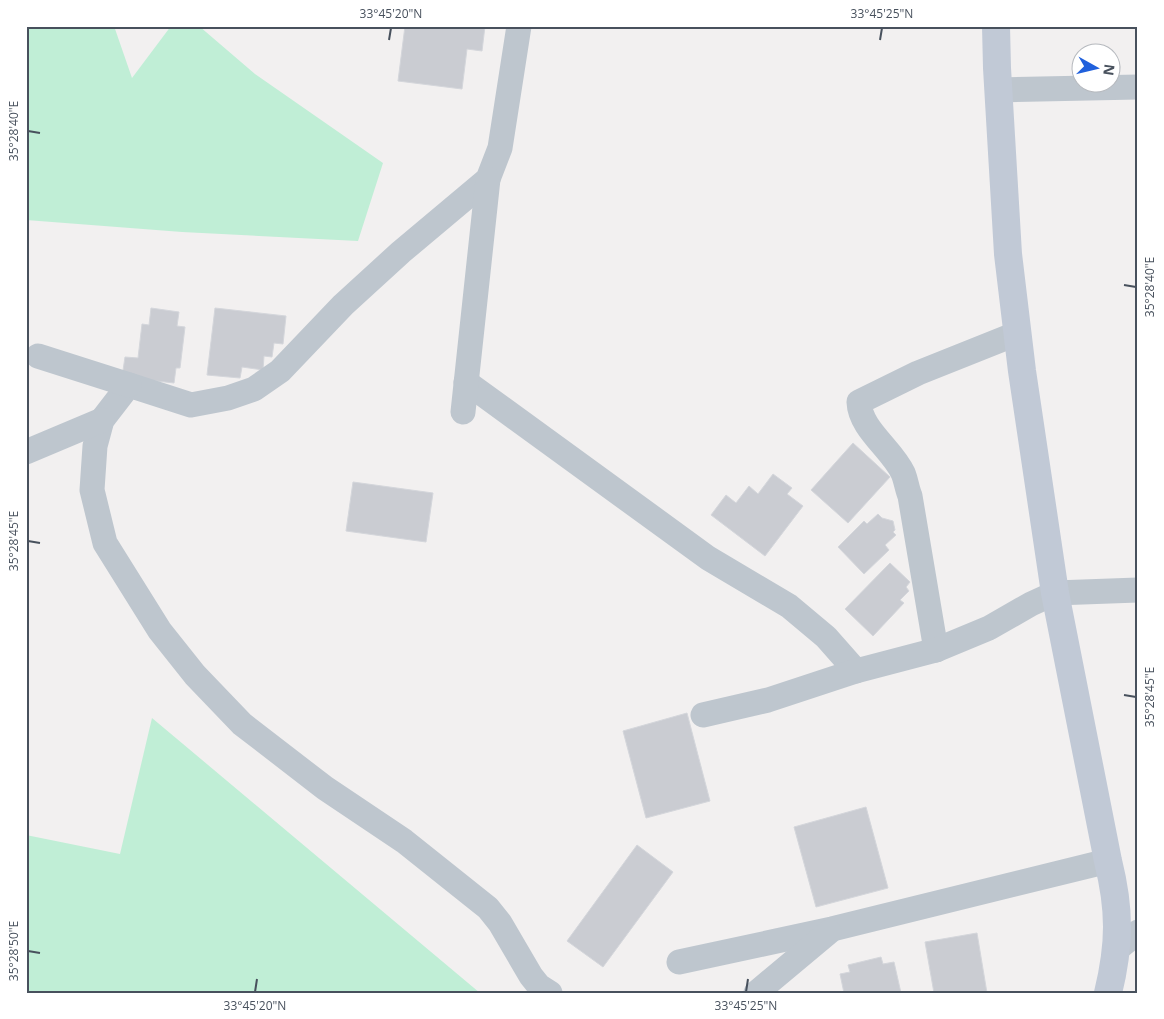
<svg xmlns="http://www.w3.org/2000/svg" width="1164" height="1019" viewBox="0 0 1164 1019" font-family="'Open Sans',sans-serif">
  <rect width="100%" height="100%" fill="#f2f0f0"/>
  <g fill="#c0eed6">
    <polygon points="26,26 114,26 132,78 171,26 199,26 255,74 383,163 358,241 182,232 26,220"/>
    <polygon points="152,718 480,993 26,993 26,835 120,854"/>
  </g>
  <g fill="#caccd2" stroke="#d4d6db">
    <polygon points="405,26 485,26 482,51 467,49 462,89 398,81"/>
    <polygon points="151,308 179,312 177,326 185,327 180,368 176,368 174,383 122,377 125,357 138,358 142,324 149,325"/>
    <polygon points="215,308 286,316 283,344 274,343 272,357 264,356 263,370 242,367 240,378 207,375"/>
    <polygon points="853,443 890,477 848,523 811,490"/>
    <polygon points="773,474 792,488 787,494 803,506 765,556 711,515 726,495 736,503 749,486 758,494"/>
    <polygon points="353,482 433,493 426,542 346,531"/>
    <polygon points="878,514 882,518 893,521 895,530 893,532 896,535 885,545 889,550 864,574 838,547 864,521 867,524"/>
    <polygon points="890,563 910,582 906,587 909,591 900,600 904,603 873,636 845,609"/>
    <polygon points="687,713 710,801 646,818 623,731"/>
    <polygon points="866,807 888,888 816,907 794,827"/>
    <polygon points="637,845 673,872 603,967 567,941"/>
    <polygon points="977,933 987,993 934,993 925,942"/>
    <polygon points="881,957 883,964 894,962 901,993 844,993 840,974 850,972 848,965"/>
  </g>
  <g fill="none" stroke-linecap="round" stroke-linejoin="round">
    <g stroke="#bec6ce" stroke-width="25">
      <polyline points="519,26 500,148 488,179 401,252 343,305 280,371 254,389 228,398 191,405 129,385 102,420 95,446 92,490 105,543 160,631 195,675 242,724 325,788 404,841 488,908 500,923 531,976 539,986 550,993"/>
      <polyline points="998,90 1138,87"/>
      <polyline points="38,356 129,385"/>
      <polyline points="466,382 708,558 789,606 826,637 856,671"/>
      <polyline points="463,412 488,179"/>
      <polyline points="26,452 102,420"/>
      <path d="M936,650L910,496C907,489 906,480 903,473C892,449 860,429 859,402L918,373L1018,333"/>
      <polyline points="703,715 768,700 856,671 936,650 989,628 1031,604 1055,593 1138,590"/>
      <polyline points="1117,949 1138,932"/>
      <polyline points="679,962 832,929 1108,861"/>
      <polyline points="756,993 829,932"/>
    </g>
    <path stroke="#c1c9d6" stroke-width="28" d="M996,26L997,68L1008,254L1022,371L1055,593L1108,861C1120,909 1120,944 1108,993"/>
  </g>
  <path fill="none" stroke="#48515d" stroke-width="2" d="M389,40L391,28M880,40L882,28M28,131L40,133M1124,285L1136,287M28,541L40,543M1124,695L1136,697M28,951L40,953M255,992L257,979M746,992L748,979"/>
  <rect width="1164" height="1019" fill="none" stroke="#ffffff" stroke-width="55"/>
  <g transform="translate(1096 68) rotate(98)"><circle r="24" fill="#ffffff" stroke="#b6b9be"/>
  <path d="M0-4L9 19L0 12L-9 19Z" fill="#2060dc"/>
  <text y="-8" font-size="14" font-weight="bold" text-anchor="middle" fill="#48515d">N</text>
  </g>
  <rect x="28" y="28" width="1108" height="964" fill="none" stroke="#48515d" stroke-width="2"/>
  <g font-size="12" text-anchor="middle" fill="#48515d">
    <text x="391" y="18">33°45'20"N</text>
    <text x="882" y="18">33°45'25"N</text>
    <text transform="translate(14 131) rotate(-90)" y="4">35°28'40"E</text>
    <text transform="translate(1150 287) rotate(-90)" y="4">35°28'40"E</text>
    <text transform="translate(14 541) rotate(-90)" y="4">35°28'45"E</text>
    <text transform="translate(1150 697) rotate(-90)" y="4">35°28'45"E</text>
    <text transform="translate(14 951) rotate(-90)" y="4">35°28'50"E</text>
    <text x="255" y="1010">33°45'20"N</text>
    <text x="746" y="1010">33°45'25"N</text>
  </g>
</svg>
